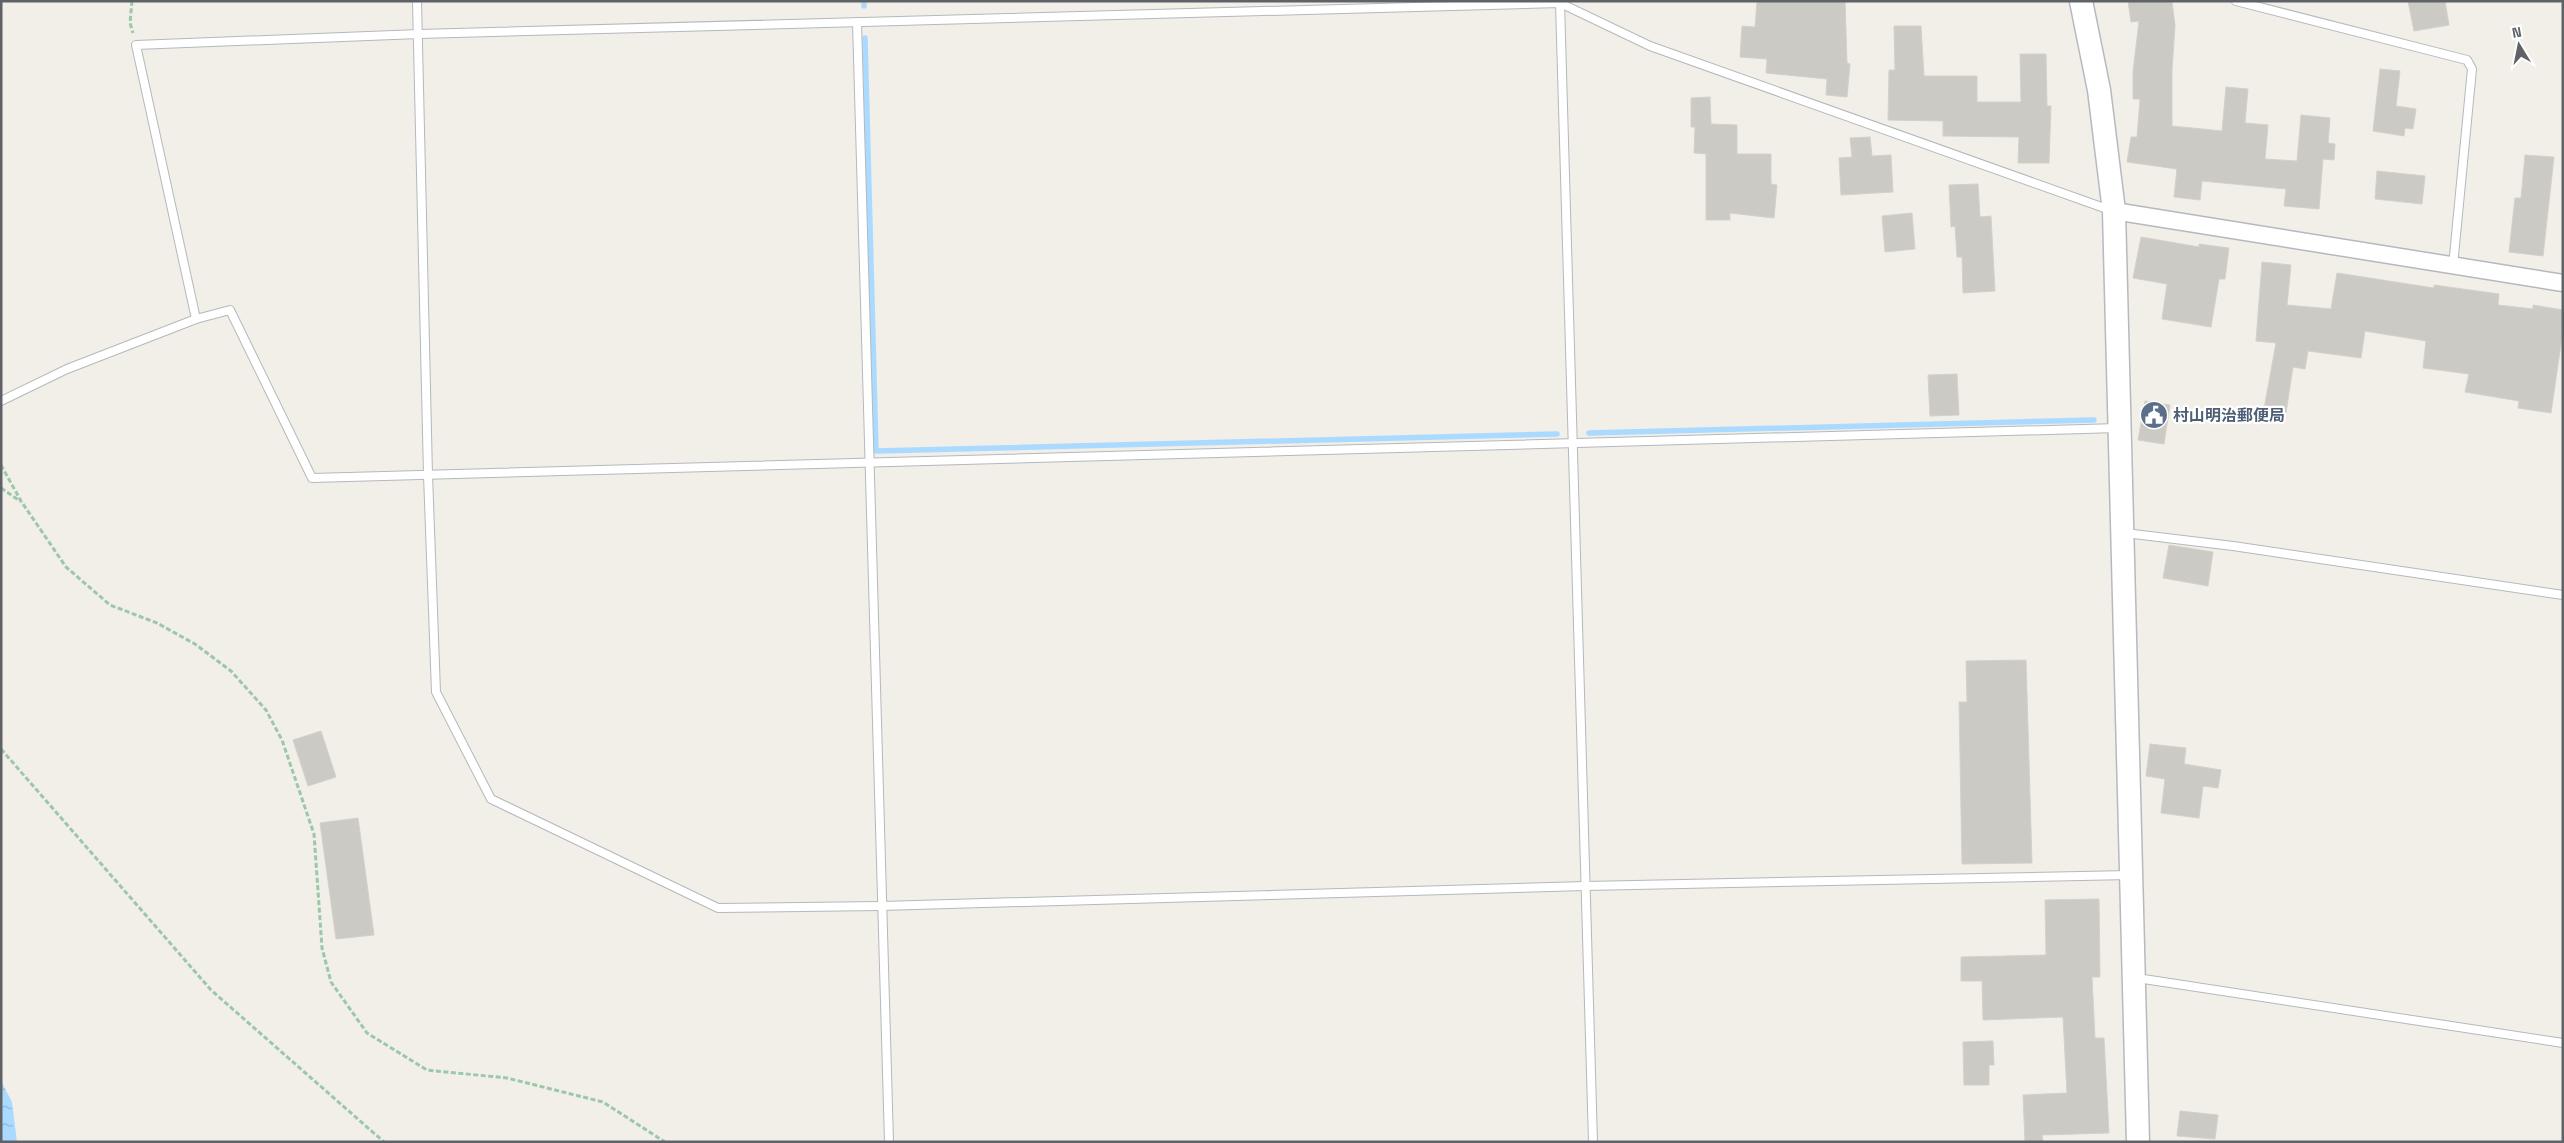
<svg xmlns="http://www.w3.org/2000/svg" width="2564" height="1143" viewBox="0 0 2564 1143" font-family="'Space Grotesk','Noto Sans JP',sans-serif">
  <defs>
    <pattern id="water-ripples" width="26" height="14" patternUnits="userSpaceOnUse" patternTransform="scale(1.25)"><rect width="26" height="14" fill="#aadaff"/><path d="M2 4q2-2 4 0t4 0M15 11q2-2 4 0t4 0" fill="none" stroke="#8eb4d2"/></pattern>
  </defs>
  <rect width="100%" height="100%" fill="#f1efe8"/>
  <polygon fill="url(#water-ripples)" points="1,1081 12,1102 17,1142 1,1142"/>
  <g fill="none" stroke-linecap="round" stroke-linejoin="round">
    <g stroke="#aadaff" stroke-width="5.5">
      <polyline points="864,1 864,6"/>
      <polyline points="865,38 876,451 1557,434"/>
      <polyline points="1589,433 2094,420"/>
    </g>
  </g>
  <g fill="#cccac5" stroke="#d6d1c6">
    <polygon points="1757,1 1845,1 1847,63 1850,64 1847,97 1826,95 1827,79 1766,73 1767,59 1740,57 1742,26 1755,27"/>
    <polygon points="2128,1 2172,1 2175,26 2172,70 2172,126 2222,131 2226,87 2248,89 2245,123 2268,125 2265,159 2297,161 2301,115 2330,118 2328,143 2335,144 2334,160 2323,159 2319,209 2284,206 2286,189 2202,181 2200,200 2174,197 2177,169 2127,162 2131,137 2137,137 2140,99 2133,99 2133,72 2139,21 2131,22"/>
    <polygon points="2408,1 2445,1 2449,25 2414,31"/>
    <polygon points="1894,26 1921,26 1924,76 1977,76 1977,102 2021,102 2020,54 2046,54 2047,106 2051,106 2049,163 2018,163 2019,137 1943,136 1943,121 1888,120 1889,70 1895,70"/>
    <polygon points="2380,69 2400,71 2396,106 2416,109 2413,129 2405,128 2404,136 2373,131"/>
    <polygon points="1710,97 1711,124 1737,125 1737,154 1771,154 1771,184 1777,185 1774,218 1730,213 1730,220 1706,220 1706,154 1694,153 1695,127 1691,127 1691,98"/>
    <polygon points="1870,137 1872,156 1891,155 1893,192 1841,195 1839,158 1852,157 1850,138"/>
    <polygon points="2525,155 2554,157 2543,256 2509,252 2515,198 2521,198"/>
    <polygon points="2377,171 2425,176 2422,204 2375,199"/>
    <polygon points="1978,184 1980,217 1991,216 1995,291 1963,293 1962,257 1957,257 1955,226 1951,227 1949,185"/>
    <polygon points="1912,213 1915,249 1885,252 1882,216"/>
    <polygon points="2141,237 2199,247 2199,244 2229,248 2225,279 2219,279 2211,327 2162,319 2167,284 2133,278"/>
    <polygon points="2262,262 2291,265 2287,305 2331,309 2337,273 2434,288 2434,285 2499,294 2498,305 2533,309 2533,305 2563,310 2563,330 2551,413 2518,408 2519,401 2465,392 2469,374 2423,368 2426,341 2365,331 2361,358 2308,351 2305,369 2293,367 2286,413 2264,409 2276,343 2256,341"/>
    <polygon points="1957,374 1959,415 1930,416 1928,375"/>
    <polygon points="2145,401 2170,405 2164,444 2138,440"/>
    <polygon points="2169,545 2213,552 2208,586 2163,578"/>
    <polygon points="2026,660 2032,863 1962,864 1959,702 1967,702 1966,661"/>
    <polygon points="321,731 336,777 308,786 293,740"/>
    <polygon points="2150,744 2186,748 2184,764 2221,770 2218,788 2203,786 2199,818 2161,813 2165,779 2146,776"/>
    <polygon points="358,818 374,935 336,939 320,823"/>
    <polygon points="2099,899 2100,977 2092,977 2095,1038 2104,1038 2109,1133 2042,1135 2043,1142 2025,1142 2023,1095 2067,1093 2063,1017 1983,1020 1982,981 1961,981 1961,957 2046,955 2045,900"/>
    <polygon points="1993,1041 1994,1065 1989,1065 1989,1085 1964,1085 1963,1042"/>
    <polygon points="2180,1111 2218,1115 2215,1139 2177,1136"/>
  </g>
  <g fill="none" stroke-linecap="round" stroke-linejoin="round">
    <g stroke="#b5b8bc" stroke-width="10">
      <g id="lane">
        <polyline points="417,1 428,475 436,692 491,799 718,908 881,906 1585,886 2130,875"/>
        <polyline points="2236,1 2467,60 2472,69 2453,266"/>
        <polyline points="1560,3 1593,1142"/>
        <polyline points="857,22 889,1142"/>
        <polyline points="2110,210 1650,46 1560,3 419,34 136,45 196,319 230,310 312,478 2118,428"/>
        <polyline points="1,401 67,369 196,319"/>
        <polyline points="2125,533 2233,546 2563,595"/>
        <polyline points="2137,978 2563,1043"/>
      </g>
    </g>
    <g stroke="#b5b8bc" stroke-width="19">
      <polyline id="street" points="2114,211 2563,283"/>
    </g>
    <g stroke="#b6babf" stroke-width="25">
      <polyline id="secondary" points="2081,1 2099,90 2114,211 2138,1142"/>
    </g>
    <g stroke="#9cc7a9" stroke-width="3" stroke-dasharray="5 2.5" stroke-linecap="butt">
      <polyline points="132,1 130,23 133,33"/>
      <polyline points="1,465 21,501 66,567 110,605 157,623 195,644 231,671 266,710 282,740 314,834 322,948 331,982 367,1033 427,1070 507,1078 603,1102 665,1142"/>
      <polyline points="1,488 20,501"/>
      <polyline points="1,749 211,990 384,1142"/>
    </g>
    <use href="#lane" stroke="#fff" stroke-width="8"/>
    <use href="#street" stroke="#fff" stroke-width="16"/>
    <use href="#secondary" stroke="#fff" stroke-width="22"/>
  </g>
  <defs>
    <g id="civic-disc" transform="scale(1.4375)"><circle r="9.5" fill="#5c6f8a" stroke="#fff"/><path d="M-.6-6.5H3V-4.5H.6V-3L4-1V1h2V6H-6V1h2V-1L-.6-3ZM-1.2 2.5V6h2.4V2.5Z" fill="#fff"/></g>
  </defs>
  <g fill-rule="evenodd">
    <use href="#civic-disc" x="2154" y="415"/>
  </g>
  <g text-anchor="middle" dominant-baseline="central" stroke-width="4.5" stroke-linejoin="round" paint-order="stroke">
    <g font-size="16" font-weight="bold" fill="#4e5e75" stroke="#fff" text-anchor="start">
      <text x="2173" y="415">村山明治郵便局</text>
    </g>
  </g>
  <rect width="2564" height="1143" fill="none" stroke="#5f6368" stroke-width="5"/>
  <g transform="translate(2519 45) rotate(350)" stroke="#ffffff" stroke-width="4" paint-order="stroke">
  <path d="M0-4L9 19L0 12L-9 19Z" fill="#5f6368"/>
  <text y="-8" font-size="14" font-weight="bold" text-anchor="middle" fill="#5f6368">N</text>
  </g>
</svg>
